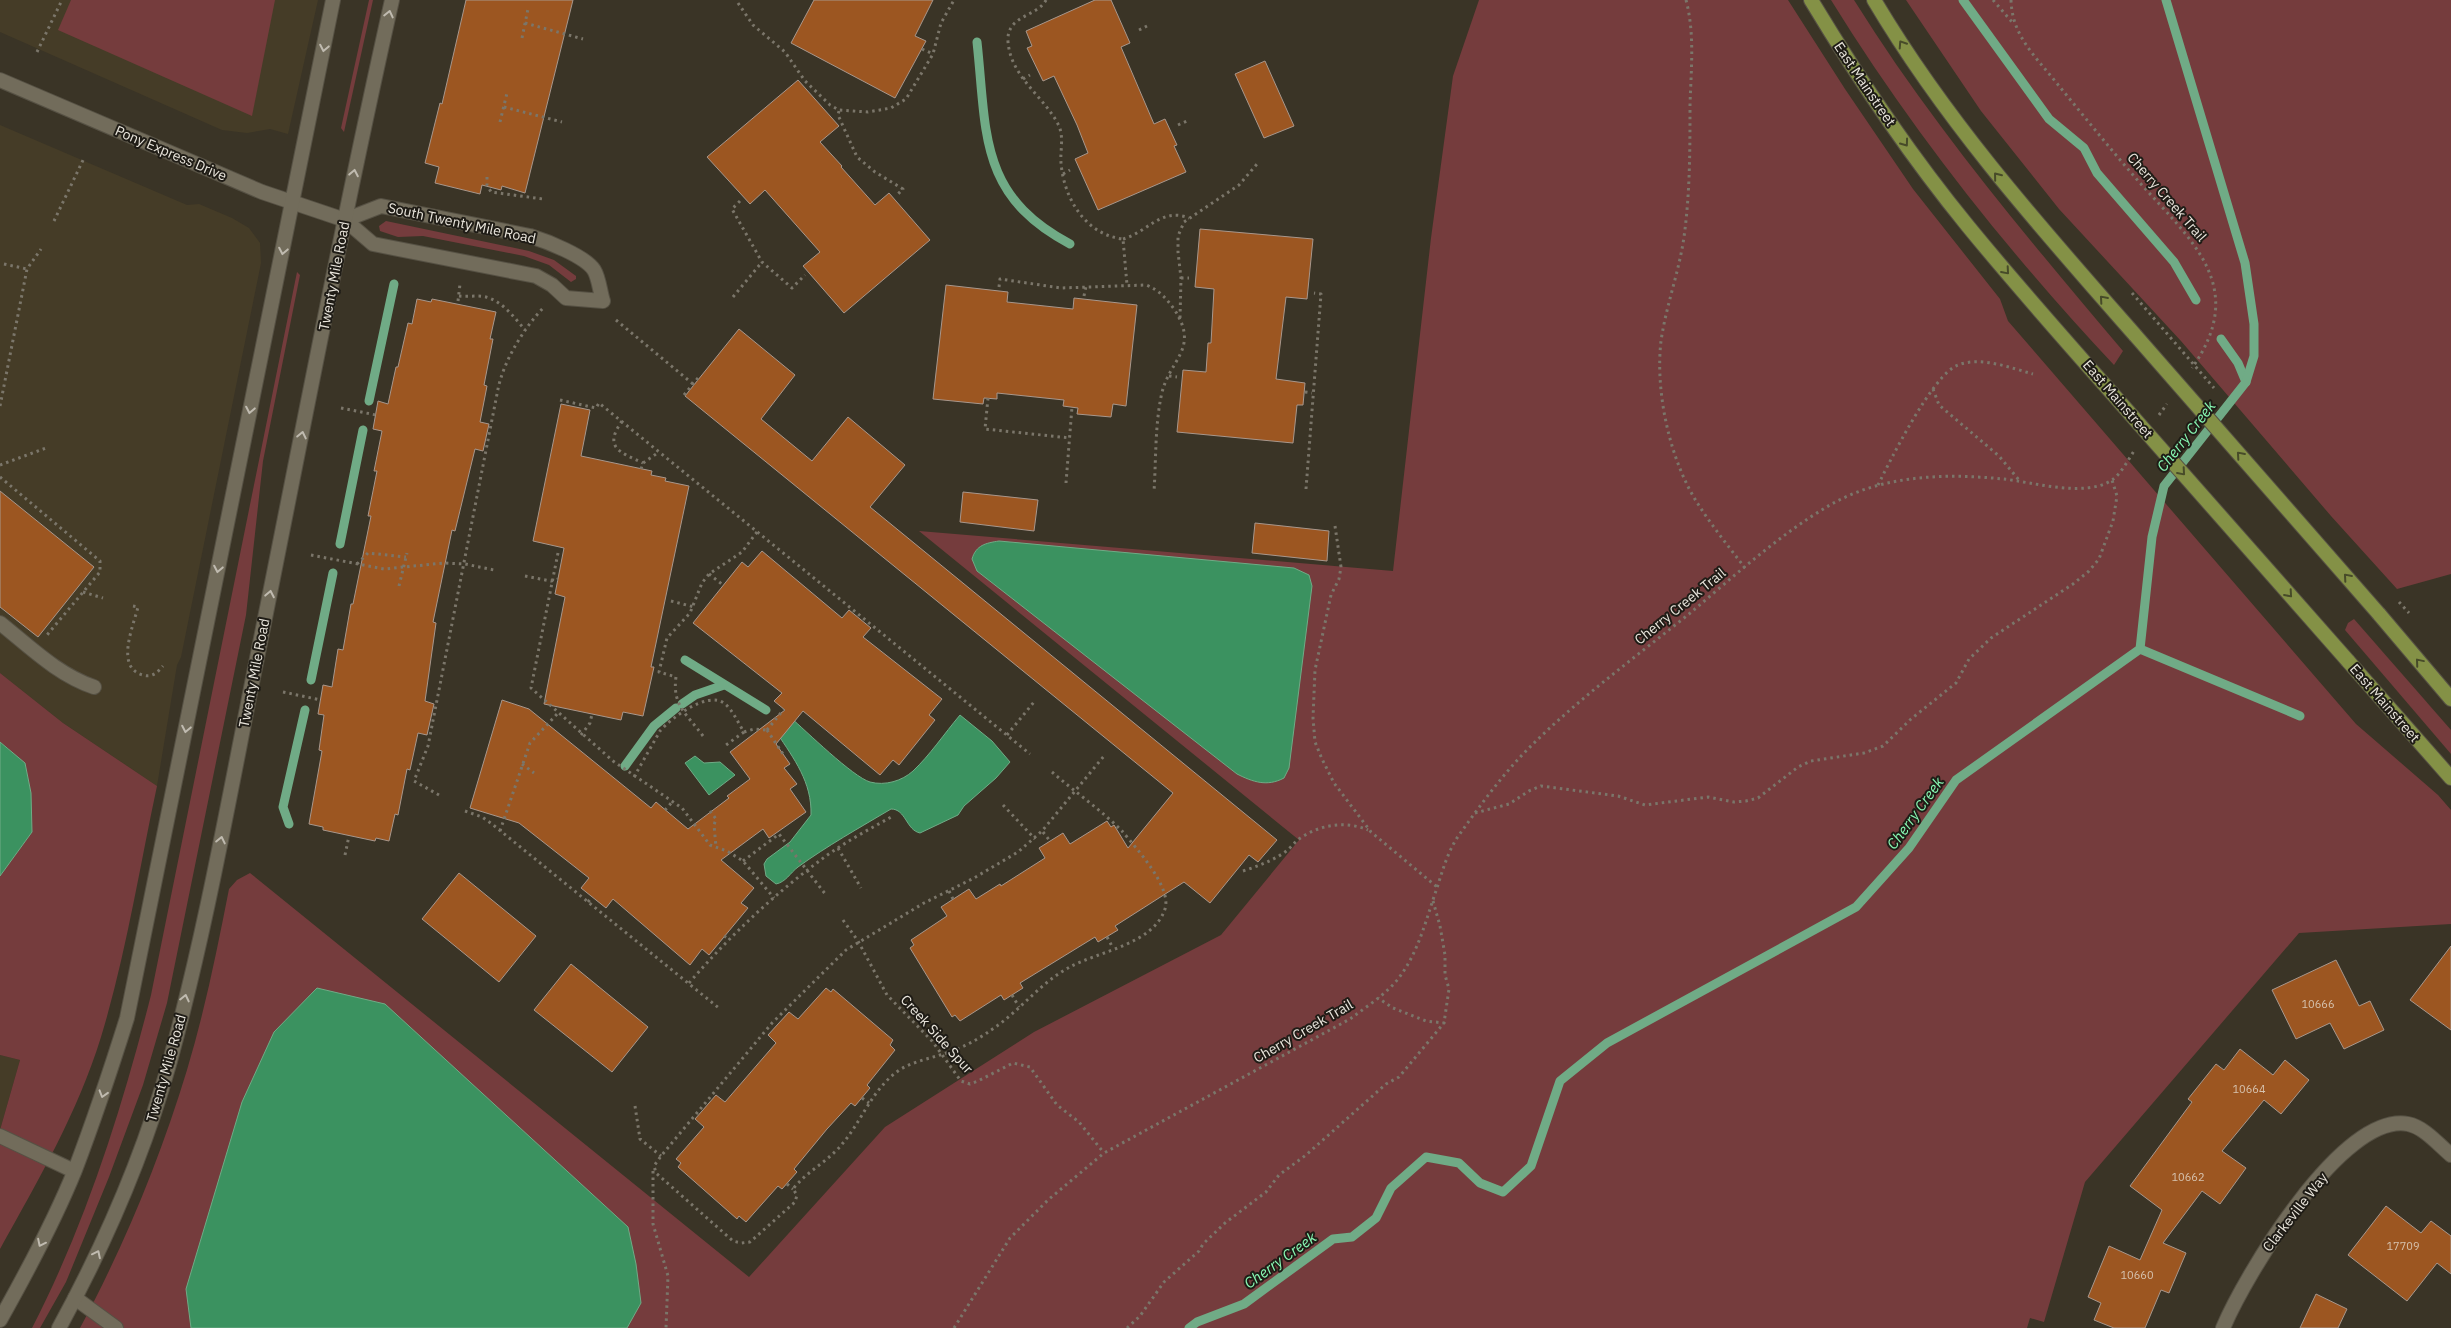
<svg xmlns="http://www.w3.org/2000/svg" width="2451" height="1328" viewBox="0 0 2451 1328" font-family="'IBM Plex Sans',sans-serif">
  <rect width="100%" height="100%" fill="#3a3426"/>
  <g fill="#453c27">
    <polygon points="0,0 318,0 288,134 270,129 247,133 222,130 0,32"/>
    <polygon points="0,125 187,205 199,204 232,218 249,228 260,243 261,263 181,657 177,665 157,786 63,723 0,673"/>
    <polygon points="0,1055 20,1060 0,1130"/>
  </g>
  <g fill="#753c3d">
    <polygon points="71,0 275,0 252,116 58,30"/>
    <polygon points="369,0 373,0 344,132 341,128"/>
    <path d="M1479,0H1788L1845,89L1913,189L2000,299L2008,321L2356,724L2438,795L2451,810V924L2299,933L2085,1182L2044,1322L2030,1318L2027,1328H80C124,1246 160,1159 187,1070C205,1010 217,950 229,889L237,880L250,873L749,1277L885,1127L1034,1032L1221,935L1299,840L919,531L1393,571L1431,238L1453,76Z"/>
    <path d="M1831,0H1854C1934,128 2027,237 2123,351L2114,365C2008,252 1912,131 1831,0Z"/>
    <polygon points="1906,0 2451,0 2451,574 2397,589 2331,516 2181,341 2059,209 1981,111"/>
    <polygon points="386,221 529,251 554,260 576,276 576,279 571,282 549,265 524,256 423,236 398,237 380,231 379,226"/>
    <path d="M297,272L300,275L263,461L246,615L167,1003L143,1085L109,1177L66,1282L40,1328H32C86,1223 122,1109 151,995Z"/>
    <polygon points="2354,619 2451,730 2451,754 2345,630 2348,623"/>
    <path d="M0,673L63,723L157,786C139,870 126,955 101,1037C78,1112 38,1181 0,1249V1130L20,1060L0,1055V876L32,832L9,749L0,742Z"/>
  </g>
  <g fill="#3b9260" stroke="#70ab86">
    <path d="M999,541L1294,568L1309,575L1312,586L1289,768L1284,778C1267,787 1253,782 1237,774L977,571L972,559C976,545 986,543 999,541Z"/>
    <path d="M960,715L992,741L1010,762L996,778L964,806L958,815L920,833C906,830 906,809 891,809C859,828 827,846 798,867C790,873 786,882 776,884L766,876L764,864L767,859L790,842L811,815C812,782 794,759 777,733L790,717C806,731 853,777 870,782C885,786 902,781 913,771C930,755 944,734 960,715Z"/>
    <polygon points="0,742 25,763 31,793 32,832 0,876"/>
    <polygon points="695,756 704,763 720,762 735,775 709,795 685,763"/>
    <polygon points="317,988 385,1004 628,1227 636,1264 641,1303 627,1328 191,1328 186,1289 242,1102 274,1032"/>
  </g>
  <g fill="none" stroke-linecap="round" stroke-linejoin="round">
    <g stroke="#70ab86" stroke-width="9">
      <polyline points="1963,0 2049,119 2084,148 2097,173 2174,262 2196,300"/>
      <path d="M977,42C987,133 978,195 1070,244"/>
      <polyline points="2221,339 2238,363 2246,382"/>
      <polyline points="369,401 394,284"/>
      <polyline points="340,544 363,430"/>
      <polyline points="2140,649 2300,716"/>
      <polyline points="685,660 766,710"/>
      <polyline points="311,680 333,573"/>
      <polyline points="682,704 695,695 724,685"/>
      <polyline points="625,766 654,726 676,708"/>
      <polyline points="289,824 283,807 305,710"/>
      <polyline points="1189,1328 1197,1322 1244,1304 1333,1239 1352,1237 1376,1218 1391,1188 1426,1157 1459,1163 1480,1183 1503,1192 1531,1166 1560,1081 1607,1043 1856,907 1909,848 1956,780 2140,649 2152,537 2164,486 2246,382 2254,356 2254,324 2245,263 2166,0"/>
    </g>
  </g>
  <g fill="#9c5621" stroke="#a8978c">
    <polygon points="466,0 573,0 525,193 502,186 501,190 482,185 480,194 435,183 439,167 425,163 440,103 442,104"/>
    <polygon points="814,0 933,0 915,36 926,41 895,98 791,43"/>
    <polygon points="1095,0 1111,0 1130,43 1121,47 1154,124 1165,119 1177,145 1174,146 1186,172 1098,210 1075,159 1088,153 1077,125 1054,76 1043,81 1027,48 1032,46 1026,31"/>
    <polygon points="1265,61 1294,126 1264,138 1235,74"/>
    <polygon points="798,80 839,126 820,142 842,166 841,167 875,205 889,193 930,240 844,313 803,266 820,252 765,190 750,204 707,157"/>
    <polygon points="1200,229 1313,239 1307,299 1286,297 1276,379 1305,383 1303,405 1297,405 1293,443 1177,432 1183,370 1206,372 1208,343 1211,343 1214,289 1195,287"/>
    <polygon points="946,285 1008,292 1007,302 1073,309 1074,298 1137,305 1126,406 1113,404 1111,417 1077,414 1078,408 1063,406 1064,400 997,393 997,399 984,398 983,404 933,399"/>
    <polygon points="417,299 431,302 432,299 496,312 490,339 493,339 484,385 487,386 480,422 489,424 483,451 475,449 455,531 452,530 433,622 436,623 425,701 434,704 427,735 418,733 410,770 407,769 398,815 395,814 389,841 376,838 375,841 323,830 323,827 309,824 322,751 319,750 324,715 318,714 323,685 332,687 338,649 343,650 351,604 353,604 371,516 368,516 377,471 374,471 382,431 373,429 378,401 388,404 396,367 398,367 408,323 412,324"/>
    <polygon points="739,329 795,375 761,419 812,461 848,417 905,465 870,507 1277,840 1258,862 1249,855 1210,903 1184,882 1115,926 1118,930 1098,942 1095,937 1020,983 1023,988 1004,1000 1001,995 960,1021 955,1015 952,1017 910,948 914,945 911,940 947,916 941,907 969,889 976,899 1000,884 1001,886 1045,858 1039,848 1063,833 1070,844 1107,821 1111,827 1114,825 1128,848 1173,793 685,396"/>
    <polygon points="561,404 590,410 581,456 652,471 651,475 666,478 665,481 689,486 651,667 654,667 643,716 623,712 621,720 544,704 565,597 555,594 564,548 533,541"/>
    <polygon points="0,491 94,567 38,637 0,607"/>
    <polygon points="963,492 1038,500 1034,531 960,522"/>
    <polygon points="1255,523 1329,531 1327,561 1252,553"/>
    <polygon points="762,551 842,618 849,610 871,628 863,637 942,699 929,715 935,720 899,765 893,760 880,775 803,711 776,744 790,764 784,768 797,784 790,789 806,812 769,838 763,829 721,860 754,888 741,903 748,908 709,955 702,949 690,965 613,899 606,908 581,888 589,878 519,823 470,808 502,700 529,709 651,808 656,802 688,829 729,798 727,796 750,779 730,752 785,710 774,701 782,693 693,623 742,562 748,567"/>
    <polygon points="459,873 536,936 499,982 422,919"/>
    <polygon points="2451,946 2451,1030 2410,1000"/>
    <polygon points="2336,960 2359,1006 2370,1001 2384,1030 2344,1049 2330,1023 2296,1039 2272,990"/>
    <polygon points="571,964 648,1027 612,1072 534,1010"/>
    <polygon points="826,988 831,992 833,989 893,1040 890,1045 895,1050 867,1085 870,1088 855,1106 851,1103 827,1129 794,1169 797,1172 782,1189 778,1186 746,1222 739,1216 737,1219 678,1167 681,1163 676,1159 704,1127 695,1119 716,1095 725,1102 776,1043 768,1035 778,1024 789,1012 798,1019"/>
    <polygon points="2240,1049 2273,1075 2285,1060 2309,1080 2281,1114 2264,1100 2222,1151 2246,1168 2220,1204 2202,1191 2163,1243 2186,1253 2169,1293 2161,1290 2145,1328 2114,1328 2094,1320 2101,1303 2088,1297 2109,1246 2140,1260 2162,1210 2130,1186 2192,1102 2188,1099 2216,1064 2224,1070"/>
    <polygon points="2386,1206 2421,1233 2431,1221 2451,1236 2451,1274 2437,1263 2407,1301 2348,1255"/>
    <polygon points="2316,1294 2347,1309 2338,1328 2300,1328"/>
  </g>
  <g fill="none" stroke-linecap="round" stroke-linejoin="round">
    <g stroke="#565144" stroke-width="16">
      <g id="service">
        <path d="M0,623C30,647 58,675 94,687"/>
        <polyline points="0,1136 74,1171"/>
        <polyline points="75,1298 116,1328"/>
      </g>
    </g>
    <g stroke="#565144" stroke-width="16">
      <g id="minor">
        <path d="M381,206L530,236C546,241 585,256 594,270C599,278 600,292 603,301L566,298L552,285L536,276L373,244L345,220Z"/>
        <path d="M2223,1328C2245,1276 2342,1112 2408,1124C2424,1127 2439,1145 2451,1155"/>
      </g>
    </g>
    <g stroke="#565144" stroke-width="16">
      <polyline id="tertiary" points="0,80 262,192 345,220"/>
    </g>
    <g stroke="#565144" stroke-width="16">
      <g id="secondary">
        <path d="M0,1320C27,1272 54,1222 75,1170C94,1120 111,1069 127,1018L333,0"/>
        <path d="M59,1328C105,1244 144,1154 170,1061C204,937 227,809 252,683C298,455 341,227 392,0"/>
      </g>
    </g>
    <g stroke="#565144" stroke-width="16">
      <g id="primary">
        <path d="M1811,0C1858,78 1909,154 1967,225C2011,279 2057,331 2103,383"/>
        <path d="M1874,0C1947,123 2041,228 2135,335"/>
        <polyline points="2379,614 2451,699"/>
        <polyline points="2348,661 2451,778"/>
      </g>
    </g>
    <g stroke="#7b766a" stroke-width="3" stroke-dasharray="2.5 4" stroke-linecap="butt">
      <path d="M1046,0C1037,17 1006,15 1008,42C1011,78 1045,97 1059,126C1064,138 1060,151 1061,163C1064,199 1086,235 1123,239L1127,285"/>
      <path d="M1686,0C1695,34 1691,70 1690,105C1690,150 1690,193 1684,237C1679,272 1666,306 1661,341C1655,392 1670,461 1698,504C1712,526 1729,547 1745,568"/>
      <polyline points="1993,0 2012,22"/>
      <path d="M2011,0C2012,35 2034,55 2055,81C2083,115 2111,150 2140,183C2192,241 2249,287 2192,368"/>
      <polyline points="738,3 753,25 785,52 805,81 830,105 839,110 868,112 891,108 906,99 933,54 941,23 954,0"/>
      <polyline points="525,23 583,39"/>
      <polyline points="1139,30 1147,26"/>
      <polyline points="522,38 528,9"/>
      <polyline points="922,49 933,54"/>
      <polyline points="37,52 62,0"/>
      <polyline points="1023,79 1030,75"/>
      <polyline points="504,107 562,122"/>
      <polyline points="839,111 838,115 857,157 875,172 903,189 898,194"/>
      <polyline points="500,122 507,93"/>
      <polyline points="1178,125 1187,121"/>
      <polyline points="1063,174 1070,170"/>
      <polyline points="487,177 487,185 491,192 543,199"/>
      <polyline points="740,201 732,209 762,262 792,288 805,275"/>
      <polyline points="54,221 84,158"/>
      <path d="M1123,239C1148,232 1161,207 1189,218"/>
      <polyline points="4,264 27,269"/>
      <polyline points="1181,278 1189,278"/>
      <path d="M999,287L1000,279L1061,288L1146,285C1159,290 1166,298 1174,309C1201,350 1168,359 1161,397C1155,427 1156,460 1154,492"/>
      <path d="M459,296C468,297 478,295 486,297C502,301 515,318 525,330"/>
      <polyline points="1084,296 1086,286"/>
      <polyline points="733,297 762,262"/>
      <polyline points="458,301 460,284"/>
      <polyline points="1180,318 1181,278 1178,252 1178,236 1184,222 1239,185 1257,164"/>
      <polyline points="616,320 693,384"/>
      <polyline points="1169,376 1177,377"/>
      <polyline points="1933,389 1939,405 1999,456 2019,480"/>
      <polyline points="1305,392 1312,393"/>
      <polyline points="684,395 698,378"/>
      <polyline points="988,398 985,429 1070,438"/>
      <polyline points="560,400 596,408 599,403 1030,754"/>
      <polyline points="0,406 27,269 41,249"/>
      <polyline points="341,408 376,415"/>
      <polyline points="2159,415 2167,404"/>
      <path d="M622,421C603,448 620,452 643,463"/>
      <polyline points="0,465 46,448"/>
      <polyline points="641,469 643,463 659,452"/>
      <polyline points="0,477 100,561 100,572 47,635"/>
      <polyline points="1066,483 1072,407"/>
      <path d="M1878,485C1891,459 1933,374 1958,365C1981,356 2011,368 2033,374"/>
      <polyline points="1306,489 1321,294 1314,293"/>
      <polyline points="1335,526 1341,567 1339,579 1331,595 1315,670 1313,718 1315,742 1322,759 1334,783 1371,832 1437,887"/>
      <polyline points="558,553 531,688 613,761 682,808 710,845 727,851 743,861 774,898"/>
      <polyline points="311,555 384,569 444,563 465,564 494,570"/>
      <polyline points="357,564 368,553 406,557"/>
      <polyline points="709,574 723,585"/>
      <polyline points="525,576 551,581 558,579"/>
      <polyline points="399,586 407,553"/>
      <polyline points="83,592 103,598"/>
      <polyline points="671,601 694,607"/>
      <path d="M133,606L138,607C133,627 115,668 143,675C152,678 158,672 163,666"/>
      <polyline points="283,692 321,700"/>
      <polyline points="767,730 785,757"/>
      <polyline points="767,730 784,709"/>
      <polyline points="744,732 754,729 767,730"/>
      <polyline points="581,735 590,723 592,714"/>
      <polyline points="1007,735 1034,702"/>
      <path d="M703,736C687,714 672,706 676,677L659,672L667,638L690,613L702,583L709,574L742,552L757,532"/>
      <polyline points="522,764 534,773"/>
      <path d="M1052,772C1075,792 1101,810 1122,831C1136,848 1172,887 1165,909C1153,945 1098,951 1068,968C1039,984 1019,1012 991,1030C976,1041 958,1050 940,1055C927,1059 913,1062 901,1069C873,1087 863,1119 843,1143C829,1161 807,1171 793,1189L797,1195L795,1202L750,1242L741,1243L733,1241L656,1173L654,1166L661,1156L772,1023L846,950L924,903L974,878L1018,852L1042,831L1104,756"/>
      <path d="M634,777L660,731C671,718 707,691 724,703C733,710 738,723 744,732L726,745"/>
      <path d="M439,795L414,781L428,746L498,389C504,360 524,328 544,307"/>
      <polyline points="1003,805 1035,839"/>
      <polyline points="665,810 673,801"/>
      <polyline points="465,811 482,817 492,824 720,1009"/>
      <polyline points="710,811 716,819 714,825 716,847"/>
      <polyline points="1475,813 1509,804 1529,791 1541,786 1618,796 1645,805 1708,797 1734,802 1746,801 1758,798 1798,767 1811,761 1864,753 1883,746 1911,719 1956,683 1969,659 1991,638 2073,584 2089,571 2099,559 2113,521 2117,496 2112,480"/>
      <polyline points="500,831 530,743 558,713"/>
      <polyline points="1043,832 1050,841"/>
      <polyline points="838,848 861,888"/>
      <polyline points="345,855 349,836"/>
      <polyline points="743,861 779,834 826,895"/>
      <path d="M1243,871C1258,866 1272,861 1285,852C1291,848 1295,841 1302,837C1322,824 1347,821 1368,830"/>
      <polyline points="949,891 953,899"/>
      <polyline points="1433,901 1440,926 1445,955 1445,975 1449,989 1444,1023"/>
      <polyline points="588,902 592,897"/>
      <polyline points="843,920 858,941 887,995 932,1041 961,1081 970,1084 978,1081 1013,1063 1030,1067 1057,1105 1079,1122 1104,1153"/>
      <polyline points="724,936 729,939"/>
      <polyline points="1107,937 1113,948"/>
      <path d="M689,983C728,938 771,897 818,862C841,844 868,830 893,816"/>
      <polyline points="1012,995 1019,1007"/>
      <polyline points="862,1098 869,1103"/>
      <polyline points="635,1106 640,1139 661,1156"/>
      <polyline points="653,1171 653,1224 668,1276 666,1328"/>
      <polyline points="787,1184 793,1189"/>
      <path d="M954,1328L1010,1238L1048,1200L1104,1153L1350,1019C1366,1007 1385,995 1398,979C1419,952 1426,919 1437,888C1443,869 1448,851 1459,835C1479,807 1500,778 1524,753C1574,702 1633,659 1689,614C1733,577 1780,534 1830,505C1882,475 1945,473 2003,479C2033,482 2085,498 2112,480C2121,474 2128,460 2134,451"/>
      <polyline points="1127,1328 1140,1316 1164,1282 1199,1251 1203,1244 1225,1223 1266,1192 1279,1175 1306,1155 1386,1084 1399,1077 1444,1023 1426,1021 1393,1008 1378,998"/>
    </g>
    <use href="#service" stroke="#726c5b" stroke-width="14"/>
    <use href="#minor" stroke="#726c5b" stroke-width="14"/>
    <use href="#tertiary" stroke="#726c5b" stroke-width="14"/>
    <use href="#secondary" stroke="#726c5b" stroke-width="14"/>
    <use href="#primary" stroke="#849146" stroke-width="14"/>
    <g stroke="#565144" stroke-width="16" stroke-linecap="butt">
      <g id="primary-bridge">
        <polyline points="2135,335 2379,614"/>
        <polyline points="2103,383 2348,661"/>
      </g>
    </g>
    <g stroke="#7b766a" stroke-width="3" stroke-dasharray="2.5 4" stroke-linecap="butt">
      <polyline points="2132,293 2214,388"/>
      <polyline points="2399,602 2409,613"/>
    </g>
    <use href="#primary-bridge" stroke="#849146" stroke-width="14"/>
  </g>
  <defs><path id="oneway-chevron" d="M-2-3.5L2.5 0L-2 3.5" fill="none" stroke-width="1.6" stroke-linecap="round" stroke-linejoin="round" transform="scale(1.25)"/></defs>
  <g stroke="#c0bbb0">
    <use href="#oneway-chevron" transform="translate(389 14) rotate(-77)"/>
    <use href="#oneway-chevron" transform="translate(324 48) rotate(101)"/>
    <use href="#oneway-chevron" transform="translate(354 173) rotate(-79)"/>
    <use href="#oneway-chevron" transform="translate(283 251) rotate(101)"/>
    <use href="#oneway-chevron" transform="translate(250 410) rotate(101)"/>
    <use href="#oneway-chevron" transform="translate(302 435) rotate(-78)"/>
    <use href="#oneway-chevron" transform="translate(218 569) rotate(101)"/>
    <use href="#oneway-chevron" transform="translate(270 594) rotate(-79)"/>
    <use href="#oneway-chevron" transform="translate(186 729) rotate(101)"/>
    <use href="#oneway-chevron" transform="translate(221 840) rotate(-78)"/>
    <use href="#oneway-chevron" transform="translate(185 998) rotate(-77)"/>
    <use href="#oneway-chevron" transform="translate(103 1094) rotate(107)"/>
    <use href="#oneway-chevron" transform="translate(41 1243) rotate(116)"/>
    <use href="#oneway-chevron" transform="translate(97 1254) rotate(-64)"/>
  </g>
  <g stroke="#474b29">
    <use href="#oneway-chevron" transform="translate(1902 44) rotate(-123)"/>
    <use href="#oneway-chevron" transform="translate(1905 143) rotate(54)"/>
    <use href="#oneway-chevron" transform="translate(1997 176) rotate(-129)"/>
    <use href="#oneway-chevron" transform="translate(2006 271) rotate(49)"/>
    <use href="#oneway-chevron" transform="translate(2103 299) rotate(-131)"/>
    <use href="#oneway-chevron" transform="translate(2240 455) rotate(-131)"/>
    <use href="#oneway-chevron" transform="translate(2182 472) rotate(49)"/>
    <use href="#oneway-chevron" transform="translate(2347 577) rotate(-131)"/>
    <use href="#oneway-chevron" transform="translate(2289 594) rotate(49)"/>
    <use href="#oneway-chevron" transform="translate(2419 662) rotate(-130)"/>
  </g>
  <g text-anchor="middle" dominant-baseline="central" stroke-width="4" stroke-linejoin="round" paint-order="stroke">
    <g font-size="11" fill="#d6c2ae">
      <text x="2318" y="1004">10666</text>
      <text x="2249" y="1089">10664</text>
      <text x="2188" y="1177">10662</text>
      <text x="2403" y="1246">17709</text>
      <text x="2137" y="1275">10660</text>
    </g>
    <g font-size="14" fill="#eae6dd" stroke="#1f1c16">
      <text transform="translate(1865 84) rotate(56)">East Mainstreet</text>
      <text transform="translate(171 153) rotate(23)">Pony Express Drive</text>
      <text transform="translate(2167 197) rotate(49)">Cherry Creek Trail</text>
      <text transform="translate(462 223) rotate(12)">South Twenty Mile Road</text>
      <text transform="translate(334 276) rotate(-79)">Twenty Mile Road</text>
      <text transform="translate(2118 399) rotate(49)">East Mainstreet</text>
      <text transform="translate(1680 606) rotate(-39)">Cherry Creek Trail</text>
      <text transform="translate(254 673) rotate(-79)">Twenty Mile Road</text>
      <text transform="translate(2385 703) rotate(49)">East Mainstreet</text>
      <text transform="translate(1303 1031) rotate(-30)">Cherry Creek Trail</text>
      <text transform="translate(937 1034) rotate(48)">Creek Side Spur</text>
      <text transform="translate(166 1068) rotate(-74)">Twenty Mile Road</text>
      <text transform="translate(2295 1212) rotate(-52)">Clarkeville Way</text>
    </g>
    <g font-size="15" font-style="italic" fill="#89fbb5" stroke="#1f1c16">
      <text transform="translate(2186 436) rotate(-52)">Cherry Creek</text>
      <text transform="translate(1915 813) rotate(-54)">Cherry Creek</text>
      <text transform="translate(1280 1260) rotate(-36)">Cherry Creek</text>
    </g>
  </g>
</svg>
